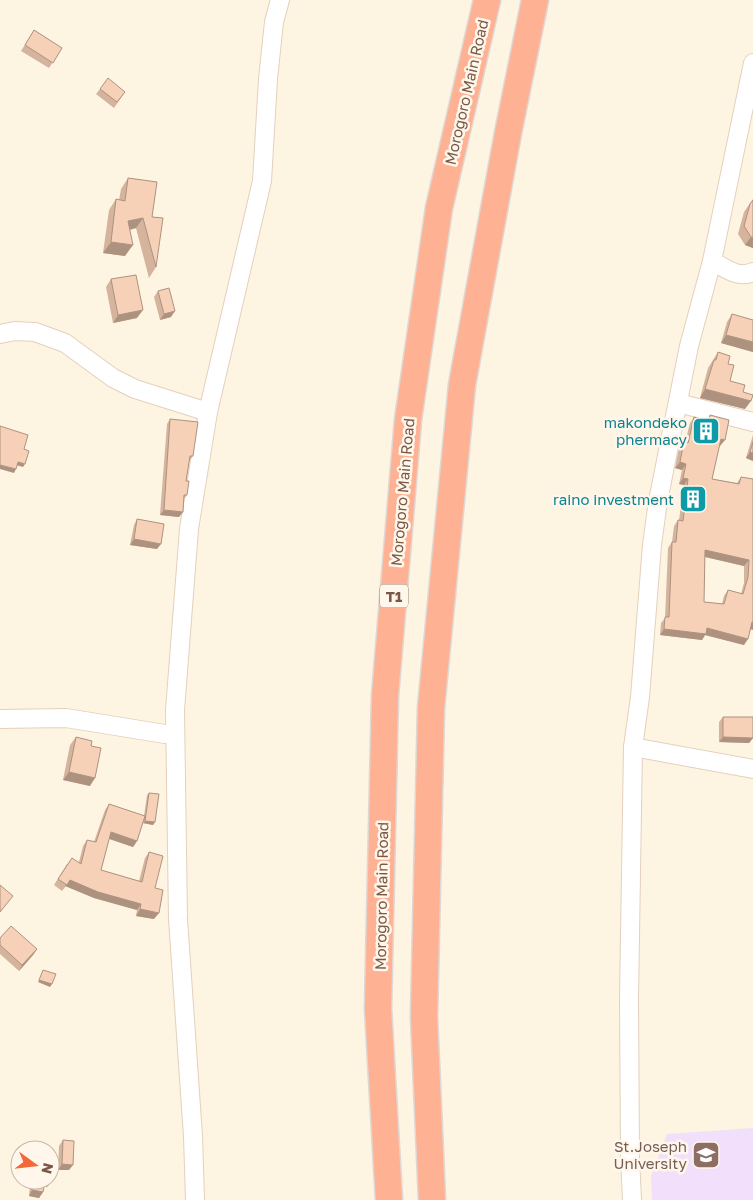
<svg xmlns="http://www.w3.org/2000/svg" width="753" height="1200" viewBox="0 0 753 1200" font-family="'Golos Text',sans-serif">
  <rect width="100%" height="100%" fill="#fef4e2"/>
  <polygon fill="#f1dffb" points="753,1128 753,1200 652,1200 651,1176 667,1134"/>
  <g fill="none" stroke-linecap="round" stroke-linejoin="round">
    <g stroke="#e4d0bd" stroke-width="20">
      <g id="minor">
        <path d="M712,261C725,268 738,279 753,272"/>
        <polyline points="0,334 15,331 35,332 65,343 113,378 135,389 208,412"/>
        <polyline points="678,403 753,422"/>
        <polyline points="0,719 66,718 165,734"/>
        <polyline points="633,747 753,769"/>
        <polyline points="195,1200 193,1136 178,919 175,710 189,529 208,412 262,181 268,79 274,22 280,0"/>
        <polyline points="632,1200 630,1158 629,999 633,747 640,697 652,545 658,501 689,346 712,261 753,63"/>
      </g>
    </g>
    <g stroke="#dfd7d3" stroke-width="29">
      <g id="highway">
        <polyline points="389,1200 378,1008 385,696 408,420 439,208 487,0"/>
        <polyline points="432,1200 424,1017 431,708 462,385 508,133 535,0"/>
      </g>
    </g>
    <use href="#minor" stroke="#fff" stroke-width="18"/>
    <use href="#highway" stroke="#ffb193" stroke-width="26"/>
  </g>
  <g fill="#d4b49d" fill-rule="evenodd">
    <polygon points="34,30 62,48 49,68 21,51"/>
    <polygon points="100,89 125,92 114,108 96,94"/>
    <polygon points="128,178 152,217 156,267 149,278 136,228 130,230 125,256 103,253 109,210 116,199 119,200 121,189"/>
    <polygon points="753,199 753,248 745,245 738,234 744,212"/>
    <polygon points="111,279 137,318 113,323 106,287"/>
    <polygon points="158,291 171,317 160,320 154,297"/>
    <polygon points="732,314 753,320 753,352 721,343 727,322"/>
    <polygon points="718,352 728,364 730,381 743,392 745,409 700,398 708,368"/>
    <path d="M710,415L720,446H719L712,479L737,483L741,477L753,479V630L751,629L744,645L705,635L702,640L660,635L661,623L665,618L668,548L672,542L674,526L678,520H679L684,485L679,484L682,470L675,468L679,448L684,442L685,443L690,423L694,417L707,420ZM705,557L744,566V583L741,594L728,590L724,596L722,604L704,602Z"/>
    <polygon points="170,419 193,456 189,461 186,481 187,495 184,499 183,512 179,517 160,515 167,424"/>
    <polygon points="753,435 753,461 746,458"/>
    <polygon points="137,519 157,549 130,545 134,525"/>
    <polygon points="723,717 753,717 753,738 749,743 719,742 719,722"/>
    <polygon points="76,737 91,746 90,786 63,780 70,745"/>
    <polygon points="149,793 155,822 153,825 143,823 137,841 133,847 109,839 101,870 139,881 145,858 149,852 155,888 154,919 136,916 137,910 94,898 66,886 62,891 54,885 67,864 79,862 83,846 87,840 94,842 105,810 109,804 144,816 147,795"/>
    <polygon points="0,938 37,949 33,955 19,971 0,954"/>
    <polygon points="63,1140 69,1170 58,1170 59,1146"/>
    <polygon points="27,1180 50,1180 47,1187 44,1187 43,1192 39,1198 29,1196 30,1185 26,1184"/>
  </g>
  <g fill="#ad9280">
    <polygon points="143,218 136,228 120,232 128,221"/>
    <polygon points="751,237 753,238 753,248 745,245"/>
    <polygon points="111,242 133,245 125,256 103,253"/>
    <polygon points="143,310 137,318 113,323 118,315"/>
    <polygon points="175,311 171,317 160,320 164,314"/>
    <polygon points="726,335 753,342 753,352 721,343"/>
    <polygon points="705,389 751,401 745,409 700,398"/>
    <polygon points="721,439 725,440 720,446 716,445"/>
    <polygon points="750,452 753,453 753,461 746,458"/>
    <polygon points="18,462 25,464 23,467 16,465"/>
    <polygon points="680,462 686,464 682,470 675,468"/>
    <polygon points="0,465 16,469 14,473 0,469"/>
    <polygon points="683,478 688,479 684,485 679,484"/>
    <polygon points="164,510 183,512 179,517 160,515"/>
    <polygon points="134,539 161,544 157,549 130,545"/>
    <polygon points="705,550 749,560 744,566 701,556"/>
    <polygon points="752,622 753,622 753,630 748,628"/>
    <polygon points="707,628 748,639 744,645 705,635 702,640 660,635 664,629"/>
    <polygon points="723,737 753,738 749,743 719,742"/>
    <polygon points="69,772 95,778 90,786 63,780"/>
    <polygon points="145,821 155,822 153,825 143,823"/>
    <polygon points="111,832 137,841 133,847 107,838"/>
    <polygon points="70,880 141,904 137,910 94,898 65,886"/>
    <polygon points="140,909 159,913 154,919 136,916"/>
    <polygon points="37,949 33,955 19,971 22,965"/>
    <polygon points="39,980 52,984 50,987 38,982"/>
    <polygon points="62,1164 73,1165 69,1170 58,1170"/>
    <polygon points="29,1180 34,1180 30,1185 26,1184"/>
    <polygon points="45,1181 51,1182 47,1187 42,1186"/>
    <polygon points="32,1190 43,1192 39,1198 29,1196"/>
  </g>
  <g fill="#f7d1b7" stroke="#ad9280" fill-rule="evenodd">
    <polygon points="34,30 62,48 53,63 25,45"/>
    <polygon points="108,78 125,92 117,102 100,89"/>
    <polygon points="128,178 157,182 152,217 163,218 156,267 143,218 128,221 133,245 111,242 116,199 125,201"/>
    <polygon points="753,200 753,238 751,237 744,226 750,204"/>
    <polygon points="136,275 143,310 118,315 111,279"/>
    <polygon points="169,288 175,311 164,314 158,291"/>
    <polygon points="732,314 753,320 753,342 726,335"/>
    <polygon points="718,352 730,356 728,364 734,365 730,381 745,385 743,392 753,395 751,401 705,389 714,360 716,360"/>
    <path d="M710,415L729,420L725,440L721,439L712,479L739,484L741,477L753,479V622H752L748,639L707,628L706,634L664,629L665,617H669L672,542H676L678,520L683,521L688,479L683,478L686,464L680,462L684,442L688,443L694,417L709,421ZM705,550L749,560L748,577L743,594L728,590L724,604L704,602Z"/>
    <polygon points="170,419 198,422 193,456 190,456 186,481 189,481 187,495 184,495 183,512 164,510"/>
    <polygon points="0,426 28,435 24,449 29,451 25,464 18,462 16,469 0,465"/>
    <polygon points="753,442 753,453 750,452"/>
    <polygon points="137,519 164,524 161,544 134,539"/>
    <polygon points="723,717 753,717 753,738 723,737"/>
    <polygon points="76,737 92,741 91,746 101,748 95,778 69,772"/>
    <polygon points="149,793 159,794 155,822 145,821"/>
    <polygon points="109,804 145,816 137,841 111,832 101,870 142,882 149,852 163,856 155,888 163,890 159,913 140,909 141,904 98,892 70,880 67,885 58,879 72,858 81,864 87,840 96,842"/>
    <polygon points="0,885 13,896 0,912"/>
    <polygon points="11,926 37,949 22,965 0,945 0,938"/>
    <polygon points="43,970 56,974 52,984 39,980"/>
    <polygon points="63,1140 74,1141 73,1165 62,1164"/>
    <polygon points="50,1162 54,1163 51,1182 45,1181 43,1192 32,1190 34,1180 50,1180"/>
  </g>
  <defs>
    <g id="building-square" transform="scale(1.4375)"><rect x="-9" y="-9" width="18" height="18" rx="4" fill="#0f9aa8" stroke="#fff7eb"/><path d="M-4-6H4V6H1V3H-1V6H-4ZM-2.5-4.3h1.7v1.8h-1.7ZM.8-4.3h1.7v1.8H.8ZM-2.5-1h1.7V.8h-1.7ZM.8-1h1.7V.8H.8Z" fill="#fff"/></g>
    <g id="university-square" transform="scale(1.4375)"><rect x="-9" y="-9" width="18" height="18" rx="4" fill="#8d6e63" stroke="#fff7eb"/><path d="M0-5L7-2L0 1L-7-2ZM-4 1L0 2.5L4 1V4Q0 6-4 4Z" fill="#fff"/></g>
  </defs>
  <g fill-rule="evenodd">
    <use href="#building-square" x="706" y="431"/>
    <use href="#building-square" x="693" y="499"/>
    <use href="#university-square" x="706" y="1155"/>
  </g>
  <g text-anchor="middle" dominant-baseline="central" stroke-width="5" stroke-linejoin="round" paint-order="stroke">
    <rect fill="#fff7eb" stroke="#a18878" stroke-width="1" x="380" y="584.5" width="28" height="23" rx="4"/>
    <g font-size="14" font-weight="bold" fill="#795946">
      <text x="394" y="596">T1</text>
    </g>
    <g font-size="15" fill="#795946" stroke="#fff7eb">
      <text transform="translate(466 92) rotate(-77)">Morogoro Main Road</text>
      <text transform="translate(402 492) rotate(-85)">Morogoro Main Road</text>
      <text transform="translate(381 896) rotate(-89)">Morogoro Main Road</text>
    </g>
    <g font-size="15" fill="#0d838f" stroke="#fff7eb" text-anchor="end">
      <text x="687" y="422">makondeko<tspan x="687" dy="17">phermacy</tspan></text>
      <text x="674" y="499">raino investment</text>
    </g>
    <g font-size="15" fill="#785e54" stroke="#fff7eb" text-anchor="end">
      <text x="687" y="1146">St.Joseph<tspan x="687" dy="17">University</tspan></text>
    </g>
  </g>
  <g transform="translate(35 1165) rotate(105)"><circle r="24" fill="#fff7eb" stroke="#c9b8a9"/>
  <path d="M0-4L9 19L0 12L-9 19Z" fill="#f4673b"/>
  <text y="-8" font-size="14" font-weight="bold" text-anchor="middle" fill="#795946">N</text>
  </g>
</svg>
